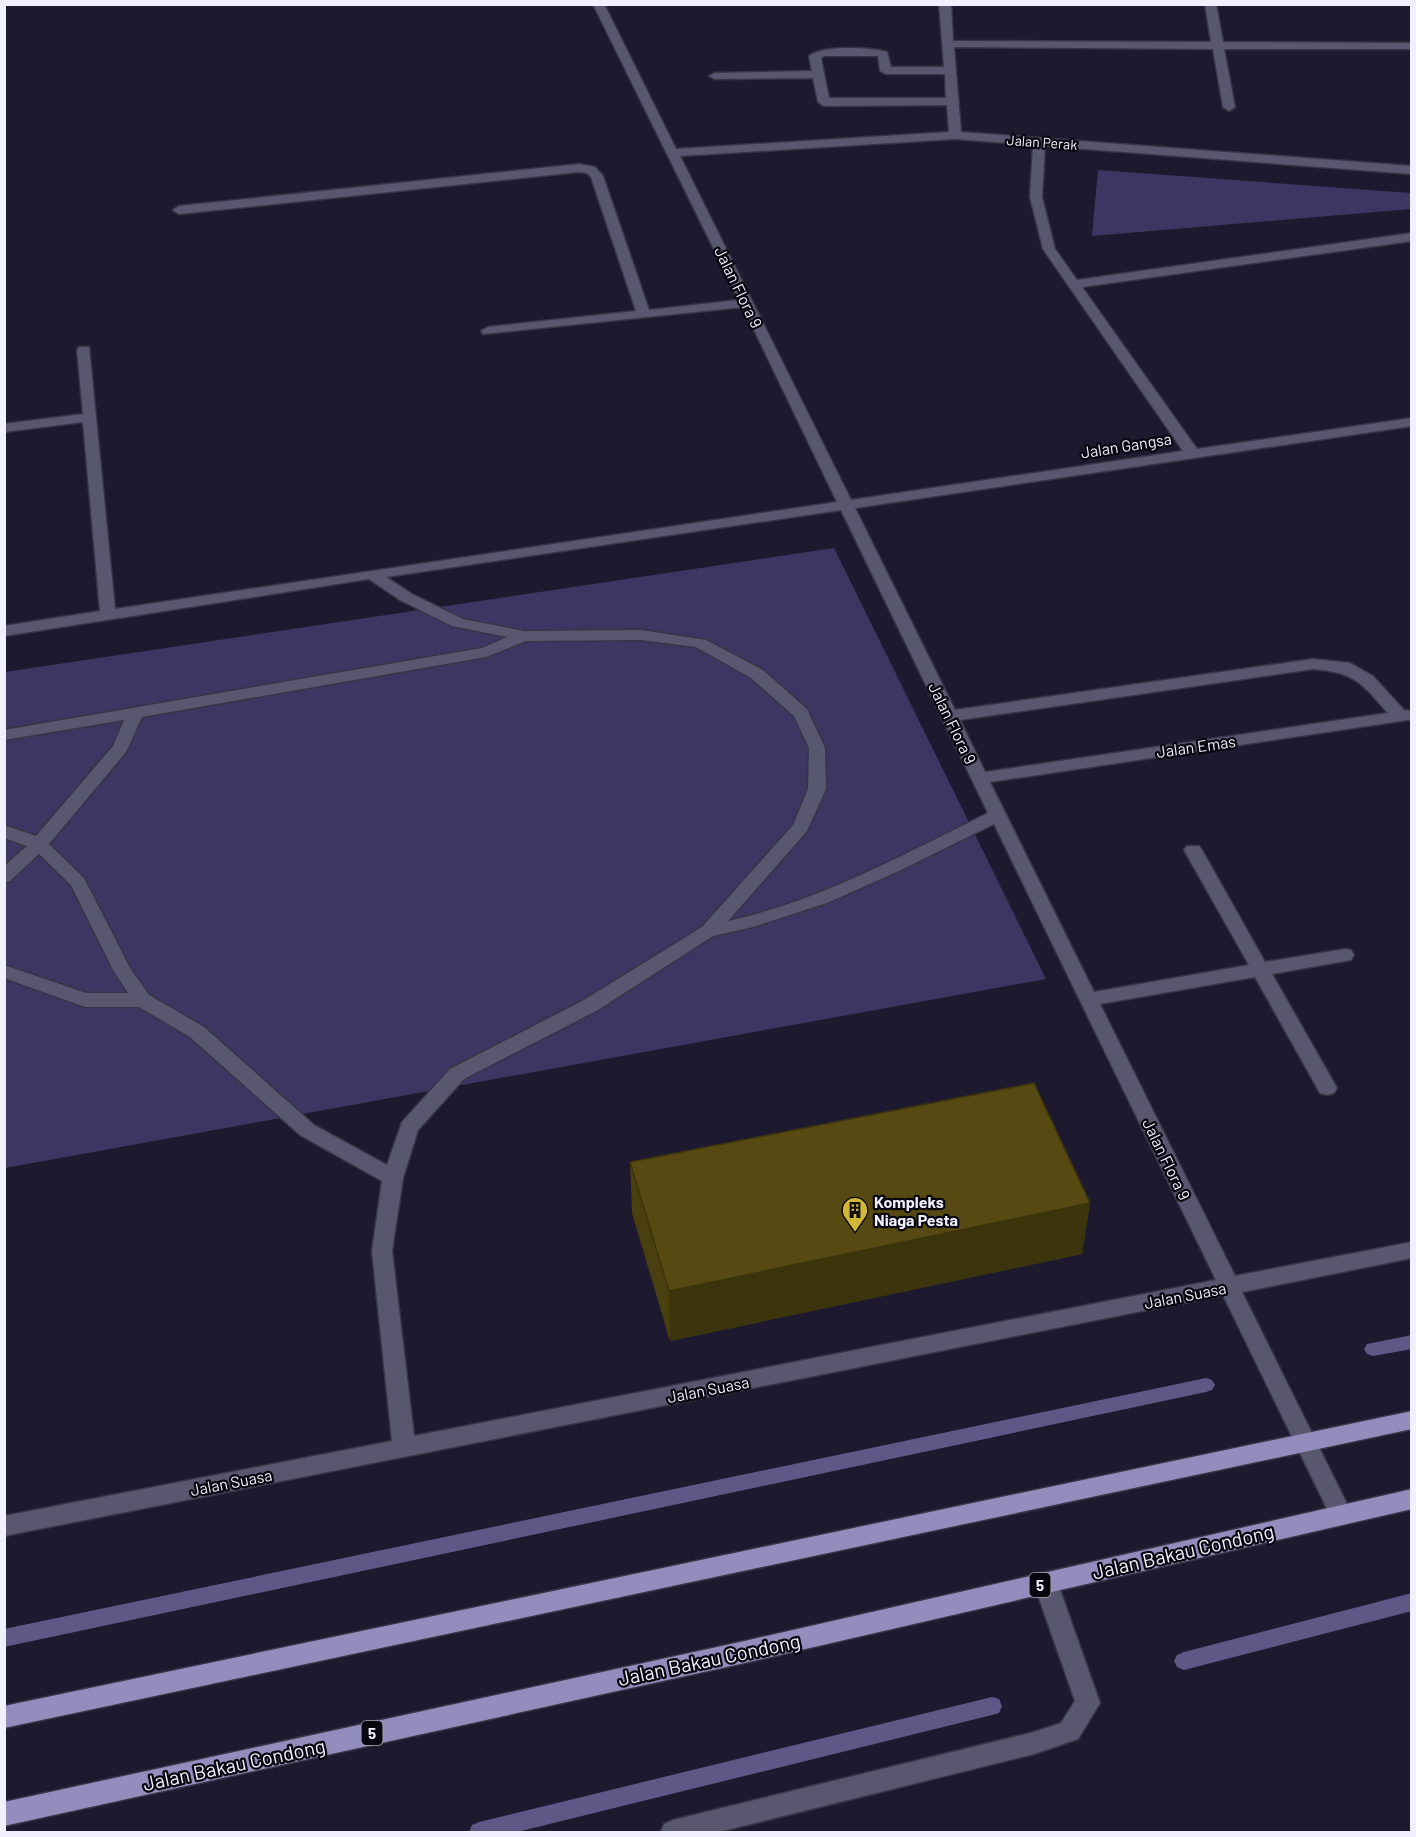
<svg xmlns="http://www.w3.org/2000/svg" width="1416" height="1837" viewBox="0 0 1416 1837" font-family="Barlow,sans-serif">
  <rect width="100%" height="100%" fill="#1d1a2f"/>
  <g fill="#3e3662">
    <polygon points="1098,170 1411,193 1411,209 1092,236"/>
    <polygon points="834,548 1046,979 5,1168 5,672"/>
  </g>
  <g fill="none" stroke-linecap="round" stroke-linejoin="round">
    <g fill="#5f5887" fill-rule="evenodd">
      <polygon points="1412,1335 1412,1349 1373,1356 1367,1354 1364,1349 1367,1344"/>
      <polygon points="1206,1378 1212,1380 1215,1385 1212,1390 1206,1392 4,1647 4,1629"/>
      <polygon points="1412,1593 1412,1611 1184,1670 1177,1667 1174,1661 1177,1655 1184,1652"/>
      <polygon points="992,1697 999,1699 1002,1706 999,1713 992,1715 517,1832 469,1832 472,1825 479,1822"/>
    </g>
    <g stroke="#373445" stroke-width="3">
      <g id="minor">
        <path d="M593,4H604L676,149L949,132L947,105L824,106L818,102L813,78L715,79L709,76L715,73L812,71L809,56C821,45 871,47 887,52L891,67H944L939,4H951L953,41L1211,42L1205,4H1216L1223,42L1412,43V49H1224L1235,107L1229,111L1223,107L1213,49L954,47L961,132L1412,166V174L1045,146L1042,197L1055,249L1077,280L1412,233V241L1082,287L1197,449L1412,418V426L855,508L955,710L1313,659L1350,663L1373,676L1404,710L1412,711V719L1408,720L990,782L1094,992L1249,965L1184,850L1187,846H1199L1202,850L1265,962L1345,949L1351,950L1354,955L1351,960L1345,961L1272,974L1337,1088L1334,1093L1327,1095L1320,1093L1255,977L1100,1004L1235,1276L1412,1242V1258L1242,1292L1352,1514L1349,1521L1341,1524L1333,1521L1223,1295L4,1536V1516L392,1441L372,1251L382,1181L300,1135L190,1037L139,1007H85L4,978V965L86,993H128L113,970L71,885L39,854L10,881L4,883V866L27,846L4,838V825L36,836L113,746L124,720L4,740V730L482,648L507,637L452,626L400,600L369,579L4,636V626L100,611L83,422L4,432V424L83,414L77,350L79,347H89L115,609L837,502L743,307L483,334L481,331L488,327L636,311L591,177L587,173L579,172L179,214L173,210L179,206L579,164L595,167L603,176L649,310L739,300ZM824,56H878L880,71L886,74H945L946,98H829L821,58ZM955,139L1033,145L1030,197L1043,249L1183,451L851,500L680,156ZM841,510L988,813C904,854 820,901 728,921L807,831L826,789L825,748L807,709L763,670L706,640L641,630L524,631L463,619L412,594L386,577ZM641,640L696,647L751,678L794,716L809,748L808,789L793,825L702,927L584,1000L450,1069L402,1122L387,1165L314,1125L204,1027L149,995L130,968L84,878L49,844L126,752L142,717L486,657L526,641ZM1313,669C1356,673 1360,682 1388,713L985,772L960,720ZM994,824L1216,1280L414,1436L392,1251L403,1178L418,1130L464,1079L598,1010L713,936L753,927L827,903L899,871Z"/>
        <polygon points="1046,1574 1054,1577 1058,1584 1100,1703 1078,1739 1034,1754 719,1832 661,1832 664,1824 673,1820 1034,1732 1061,1723 1075,1701 1034,1584 1038,1577"/>
      </g>
    </g>
    <g stroke="#373445" stroke-width="3">
      <g id="major">
        <polygon points="1412,1411 1412,1429 4,1728 4,1706"/>
        <polygon points="1412,1489 1412,1509 740,1664 4,1826 4,1802 740,1642"/>
      </g>
    </g>
    <use href="#minor" fill="#59576f" fill-rule="evenodd"/>
    <use href="#major" fill="#938dbe" fill-rule="evenodd"/>
  </g>
  <polygon fill="#4a400f" points="630,1162 1090,1203 1082,1254 670,1341 632,1213"/>
  <polygon fill="#3c340d" points="1090,1203 1082,1254 670,1341 669,1291"/>
  <polygon fill="#564a12" stroke="#3c340d" stroke-width="1.5" points="1034,1083 1090,1203 669,1291 630,1162"/>
  <defs>
    <g id="building-pin" transform="scale(1.35)"><path d="M0 17L-7.5 6A9.5 9.5 0 1 1 7.5 6Z" fill="#d2b736" stroke="#08070f"/><path d="M-4-6H4V6H1V3H-1V6H-4ZM-2.5-4.3h1.7v1.8h-1.7ZM.8-4.3h1.7v1.8H.8ZM-2.5-1h1.7V.8h-1.7ZM.8-1h1.7V.8H.8Z" fill="#111"/></g>
  </defs>
  <g fill-rule="evenodd">
    <use href="#building-pin" x="855" y="1210"/>
  </g>
  <g text-anchor="middle" dominant-baseline="central" stroke-width="4.5" stroke-linejoin="round" paint-order="stroke">
    <g font-size="14" fill="#f1f0ff" stroke="#08070f">
      <text transform="translate(1042 142) rotate(4)">Jalan Perak</text>
    </g>
    <g fill="#08070f" stroke="#abaab7" stroke-width="1.5">
      <rect x="1029.5" y="1573" width="21" height="24" rx="4.5"/>
      <rect x="361.5" y="1721" width="21" height="24" rx="4.5"/>
    </g>
    <g font-size="15" font-weight="bold" fill="#f1f0ff">
      <text x="1040" y="1585">5</text>
      <text x="372" y="1733">5</text>
    </g>
    <g font-size="16" fill="#f1f0ff" stroke="#08070f">
      <text transform="translate(739 287) rotate(64)">Jalan Flora 9</text>
      <text transform="translate(1126 445) rotate(-9)">Jalan Gangsa</text>
      <text transform="translate(953 723) rotate(64)">Jalan Flora 9</text>
      <text transform="translate(1196 746) rotate(-8)">Jalan Emas</text>
      <text transform="translate(1167 1159) rotate(64)">Jalan Flora 9</text>
      <text transform="translate(1185 1295) rotate(-11)">Jalan Suasa</text>
      <text transform="translate(708 1389) rotate(-11)">Jalan Suasa</text>
      <text transform="translate(231 1482) rotate(-11)">Jalan Suasa</text>
    </g>
    <g font-size="16" font-weight="bold" fill="#f1f0ff" stroke="#08070f" text-anchor="start">
      <text x="874" y="1201">Kompleks<tspan x="874" dy="18">Niaga Pesta</tspan></text>
    </g>
    <g font-size="20" fill="#f1f0ff" stroke="#08070f">
      <text transform="translate(1183 1551) rotate(-13)">Jalan Bakau Condong</text>
      <text transform="translate(709 1659) rotate(-12)">Jalan Bakau Condong</text>
      <text transform="translate(234 1764) rotate(-12)">Jalan Bakau Condong</text>
    </g>
  </g>
  <rect width="1416" height="1837" fill="none" stroke="#f1f0ff" stroke-width="12"/>
</svg>
